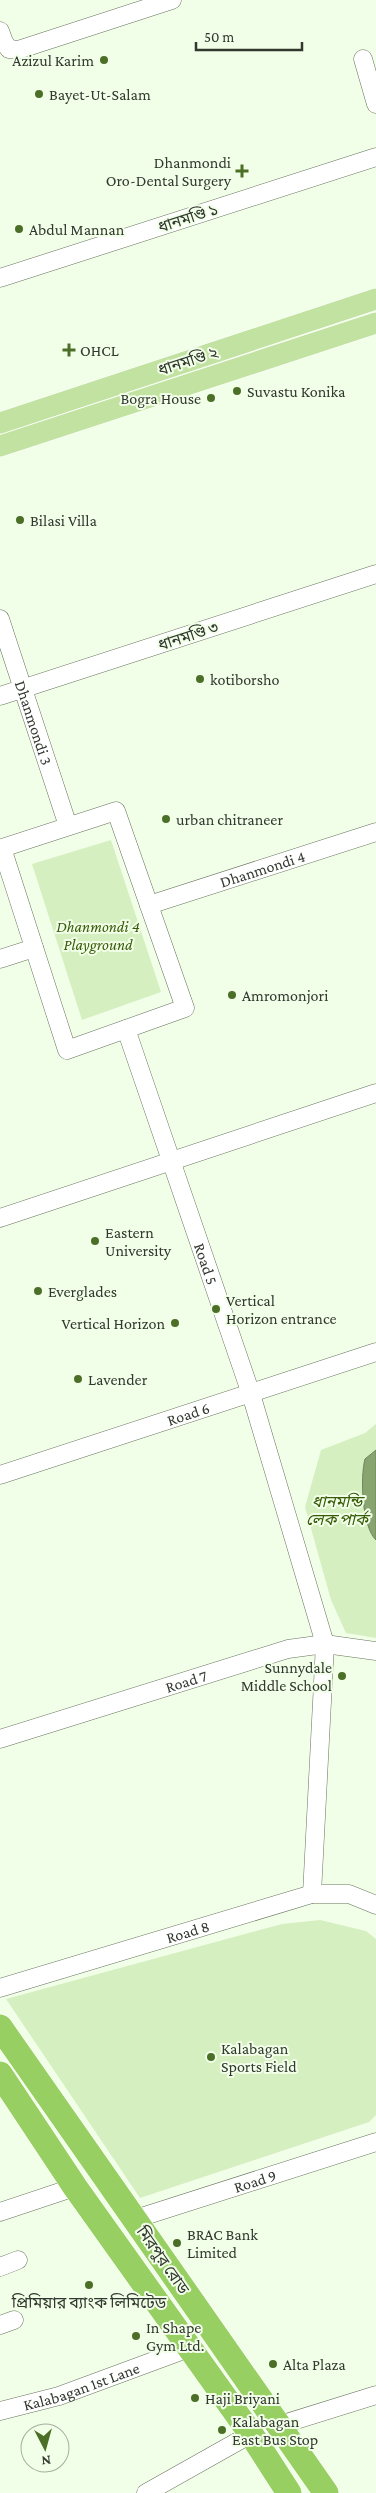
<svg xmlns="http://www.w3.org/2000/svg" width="376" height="2493" viewBox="0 0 376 2493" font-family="'Crimson Pro','Noto Sans Bengali',serif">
  <rect width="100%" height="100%" fill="#f2ffe8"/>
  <g fill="#d5efc1">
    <polygon points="111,840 161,992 82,1020 32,864"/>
    <path d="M376,1424V1450L370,1454C368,1477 358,1523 376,1540V1638L346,1633L331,1600L305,1507L321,1450L365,1433Z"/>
    <polygon points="320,1920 366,1931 376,1939 376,2115 369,2122 140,2198 6,1999 282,1924"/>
  </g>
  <path fill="#88a56f" stroke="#6e845c" d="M376,1450V1540C362,1527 360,1478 365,1459Z"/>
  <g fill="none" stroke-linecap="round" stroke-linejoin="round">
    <g stroke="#68725f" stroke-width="19">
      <g id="minor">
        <polyline points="0,31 4,42 9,49 18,50 172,0"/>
        <polyline points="363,59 376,104"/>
        <polyline points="0,278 376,157"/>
        <path id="s1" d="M0,619L68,826"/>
        <polyline points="0,696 376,574"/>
        <polygon points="116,811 185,1008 67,1050 2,848"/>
        <path id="s2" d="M149,905L376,832"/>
        <polyline points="0,959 34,948"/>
        <path id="s3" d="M126,1029L251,1394L325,1644L312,1894"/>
        <polyline points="0,1218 376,1093"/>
        <path id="s4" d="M0,1475L376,1352"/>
        <path id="s5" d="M0,1739L288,1649L325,1644L376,1651"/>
        <path id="s6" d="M0,1988L312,1894H349L376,1905"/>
        <polyline points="0,2212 75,2187"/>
        <path id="s7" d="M135,2219L376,2142"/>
        <polyline points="0,2267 18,2260"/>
        <polyline points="0,2325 14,2320"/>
        <path id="s8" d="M0,2411L59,2396L189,2348"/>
        <polyline points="146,2493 251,2434 376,2395"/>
      </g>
    </g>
    <g stroke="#fff" stroke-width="22">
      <g id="major">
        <polyline points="0,423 376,299"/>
        <polyline points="0,446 376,323"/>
      </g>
    </g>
    <g stroke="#fff" stroke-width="26">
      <g id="highway">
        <polyline points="0,2027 326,2493"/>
        <polyline points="0,2074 75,2187 251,2434 289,2493"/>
      </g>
    </g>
    <use href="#minor" stroke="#fff" stroke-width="18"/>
    <use href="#major" stroke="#c1e2a1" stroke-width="21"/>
    <use href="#highway" stroke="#98cf62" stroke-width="25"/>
  </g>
  <g fill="#4c6f27" stroke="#f2ffe8" stroke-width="2">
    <circle cx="104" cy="60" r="5"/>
    <circle cx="39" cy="94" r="5"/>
    <path d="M239.5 163.5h5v5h5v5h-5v5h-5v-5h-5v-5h5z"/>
    <circle cx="19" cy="229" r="5"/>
    <path d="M66.5 342.5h5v5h5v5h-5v5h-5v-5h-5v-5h5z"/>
    <circle cx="237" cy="391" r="5"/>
    <circle cx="211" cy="398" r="5"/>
    <circle cx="20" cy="520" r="5"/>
    <circle cx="200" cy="679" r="5"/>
    <circle cx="166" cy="819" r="5"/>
    <circle cx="232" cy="995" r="5"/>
    <circle cx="95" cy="1241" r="5"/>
    <circle cx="38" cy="1291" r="5"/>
    <circle cx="216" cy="1309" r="5"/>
    <circle cx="175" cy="1323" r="5"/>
    <circle cx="78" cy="1379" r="5"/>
    <circle cx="342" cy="1676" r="5"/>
    <circle cx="211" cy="2057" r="5"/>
    <circle cx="177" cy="2243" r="5"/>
    <circle cx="89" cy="2285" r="5"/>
    <circle cx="136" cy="2336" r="5"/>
    <circle cx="273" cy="2364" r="5"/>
    <circle cx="195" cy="2398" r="5"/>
    <circle cx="222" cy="2430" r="5"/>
  </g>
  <g text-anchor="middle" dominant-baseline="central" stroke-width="4" stroke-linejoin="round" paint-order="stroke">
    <g font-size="16" fill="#32372f" stroke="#f2ffe8" text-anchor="start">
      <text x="94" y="60" text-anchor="end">Azizul Karim</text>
      <text x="49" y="94">Bayet-Ut-Salam</text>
      <text x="231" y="162" text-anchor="end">Dhanmondi<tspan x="231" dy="18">Oro-Dental Surgery</tspan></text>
      <text x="29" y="229">Abdul Mannan</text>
      <text x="80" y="350">OHCL</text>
      <text x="247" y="391">Suvastu Konika</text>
      <text x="201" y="398" text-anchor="end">Bogra House</text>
      <text x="30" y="520">Bilasi Villa</text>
      <text x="210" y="679">kotiborsho</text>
      <text x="176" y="819">urban chitraneer</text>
      <text x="242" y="995">Amromonjori</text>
      <text x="105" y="1232">Eastern<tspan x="105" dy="18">University</tspan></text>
      <text x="48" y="1291">Everglades</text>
      <text x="226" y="1300">Vertical<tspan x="226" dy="18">Horizon entrance</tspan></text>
      <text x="165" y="1323" text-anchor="end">Vertical Horizon</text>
      <text x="88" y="1379">Lavender</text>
      <text x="332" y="1667" text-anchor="end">Sunnydale<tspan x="332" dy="18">Middle School</tspan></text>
      <text x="221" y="2048">Kalabagan<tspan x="221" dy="18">Sports Field</tspan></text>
      <text x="187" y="2234">BRAC Bank<tspan x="187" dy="18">Limited</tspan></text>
      <text x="89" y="2302" text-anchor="middle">প্রিমিয়ার ব্যাংক লিমিটেড</text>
      <text x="146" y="2327">In Shape<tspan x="146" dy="18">Gym Ltd.</tspan></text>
      <text x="283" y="2364">Alta Plaza</text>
      <text x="205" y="2398">Haji Briyani</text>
      <text x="232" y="2421">Kalabagan<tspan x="232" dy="18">East Bus Stop</tspan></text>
    </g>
    <g font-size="16" fill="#32372f" stroke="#f2ffe8">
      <text transform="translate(188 218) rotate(-18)">ধানমণ্ডি ১</text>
      <text transform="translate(188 361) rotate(-18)">ধানমণ্ডি ২</text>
      <text transform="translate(188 636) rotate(-18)">ধানমণ্ডি ৩</text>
      <text stroke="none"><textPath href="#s1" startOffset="109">Dhanmondi 3</textPath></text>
      <text stroke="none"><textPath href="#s2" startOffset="119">Dhanmondi 4</textPath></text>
      <text stroke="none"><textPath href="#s3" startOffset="248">Road 5</textPath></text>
      <text stroke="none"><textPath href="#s4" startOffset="198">Road 6</textPath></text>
      <text stroke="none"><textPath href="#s5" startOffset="195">Road 7</textPath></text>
      <text stroke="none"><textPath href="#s6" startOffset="196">Road 8</textPath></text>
      <text stroke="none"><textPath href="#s7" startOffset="126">Road 9</textPath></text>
      <text transform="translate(163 2260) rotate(55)">মিরপুর রোড</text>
      <text stroke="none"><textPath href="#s8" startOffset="85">Kalabagan 1st Lane</textPath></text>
    </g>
    <g font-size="16" font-style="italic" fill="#385b08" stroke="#f2ffe8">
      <text x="98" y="926">Dhanmondi 4<tspan x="98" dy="18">Playground</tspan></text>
      <text x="337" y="1501">ধানমন্ডি<tspan x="337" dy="18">লেক পার্ক</tspan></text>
    </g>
  </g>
  <g transform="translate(45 2448) rotate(174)"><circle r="24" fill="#f2ffe8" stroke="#a5af9e"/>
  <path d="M0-4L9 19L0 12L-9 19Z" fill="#4c6f27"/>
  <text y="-8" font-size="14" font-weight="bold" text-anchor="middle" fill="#32372f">N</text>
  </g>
  <path d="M196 42v8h106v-8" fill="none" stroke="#32372f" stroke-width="2.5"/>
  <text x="204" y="42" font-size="15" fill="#32372f" stroke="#f2ffe8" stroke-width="4" paint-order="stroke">50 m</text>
</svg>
